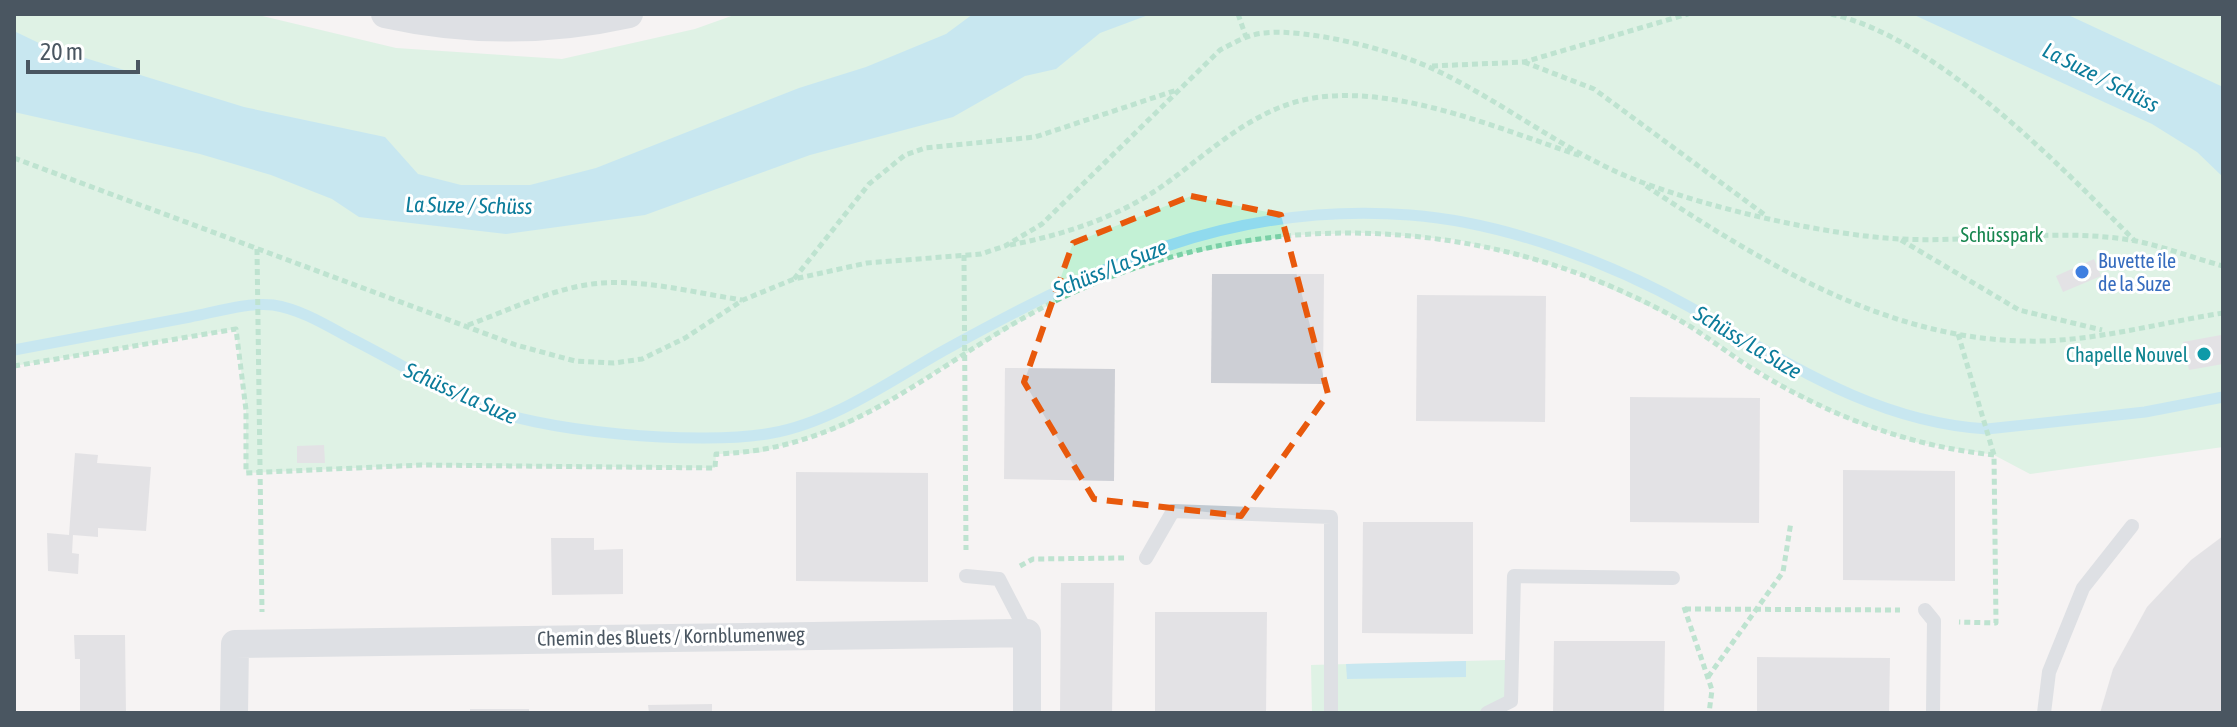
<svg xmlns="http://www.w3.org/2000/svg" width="2237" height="727" viewBox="0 0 2237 727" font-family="'Asap Condensed',sans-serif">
  <rect width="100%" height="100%" fill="#f5f3f3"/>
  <g fill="#c3f1d5">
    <polygon points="14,14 254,14 396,48 562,59 695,29 737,14 2223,14 2223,447 2030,474 1994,455 1915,442 1857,423 1804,399 1683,322 1572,271 1459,240 1363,233 1294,235 1174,256 1096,283 1039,310 844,427 758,453 716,454 715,468 421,465 246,473 246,410 236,329 14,366"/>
    <polygon points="1505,660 1506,713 1312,713 1311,665"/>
  </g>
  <g fill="#90daee">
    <polygon points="973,14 1151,14 1100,33 1056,69 1025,76 953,117 810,155 645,215 506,234 359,217 332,199 271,175 200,154 14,112 14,31 43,45 244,107 385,137 418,174 461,185 530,185 596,168 799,88 866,67 946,34"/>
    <polygon points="1912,14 2066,14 2223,87 2223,177 2197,152 2152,124"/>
    <polygon points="1466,661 1466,677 1347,679 1346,664"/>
  </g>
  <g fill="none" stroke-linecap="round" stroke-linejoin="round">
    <path stroke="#90daee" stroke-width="11" d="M14,350C73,339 131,328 190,317C216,312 247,302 273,305C300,309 326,325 350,338C391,359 430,382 471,402C535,433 702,446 772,433C833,422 890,381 943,351C1096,267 1229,201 1410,215C1503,222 1607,261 1688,306C1784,360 1872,422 1987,429L2145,412L2223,397"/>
  </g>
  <g fill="#cdcfd5">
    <polygon points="2094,259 2101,276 2063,292 2056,276"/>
    <polygon points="1212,274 1324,274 1323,384 1211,383"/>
    <polygon points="1417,295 1546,296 1545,422 1416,421"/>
    <polygon points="2221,335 2223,364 2189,370 2183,342"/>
    <polygon points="1005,368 1115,369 1114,481 1004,479"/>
    <polygon points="1630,397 1760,398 1759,523 1630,522"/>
    <polygon points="324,445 325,463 297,463 297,446"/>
    <polygon points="75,453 98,455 97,463 151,467 146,531 98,528 98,537 73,535 72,553 79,554 78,574 48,571 47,533 69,535"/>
    <polygon points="1843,470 1955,471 1955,581 1843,580"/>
    <polygon points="796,472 928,473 928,582 796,581"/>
    <polygon points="1363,522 1473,522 1473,634 1362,633"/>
    <polygon points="2223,536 2223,713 2100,713 2113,669 2147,607 2191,560"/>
    <polygon points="551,538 594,538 594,550 623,549 623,594 552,595"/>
    <polygon points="1061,583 1114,583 1112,713 1060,713"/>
    <polygon points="1155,612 1267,612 1266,713 1155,713"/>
    <polygon points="74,635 125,635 126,713 80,713 80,659 75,659"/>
    <polygon points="1554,641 1665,641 1664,713 1553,713"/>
    <polygon points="1757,657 1890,658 1889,713 1757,713"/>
    <polygon points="712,704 712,713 649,713 648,705"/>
    <rect x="470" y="709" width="59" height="4"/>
  </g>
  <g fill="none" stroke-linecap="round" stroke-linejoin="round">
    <g stroke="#7ad0a6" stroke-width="5" stroke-dasharray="6 4" stroke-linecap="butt">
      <polyline points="1238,14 1246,37"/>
      <path d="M1831,14C1935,37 2060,165 2134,240"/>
      <polyline points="1524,62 1594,89 1765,215"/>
      <polyline points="1432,66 1524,62 1688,14"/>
      <path d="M14,158L516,345L575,361L614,363L642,359L685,338L743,300L794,279L867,263L981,254L1005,246L1042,224L1220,50C1234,43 1248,34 1265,33C1306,28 1391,50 1429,67C1502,100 1566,154 1641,182C1713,209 1825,235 1900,239C1978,243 2059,227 2136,241C2165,247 2194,258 2223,266"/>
      <path d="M1646,186C1761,261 1882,338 2024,341C2089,343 2158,323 2223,313"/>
      <polyline points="1901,240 2019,310 2102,330"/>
      <path d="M1010,245C1063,235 1116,218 1161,187C1205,156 1246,115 1299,101C1386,79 1499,129 1581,156"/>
      <polyline points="257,249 262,612"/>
      <polyline points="964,255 966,550"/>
      <polyline points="794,279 869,184 905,155 925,148 1035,137 1177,90"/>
      <path d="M468,325C510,310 557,286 602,283C648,280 696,293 742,300"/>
      <polyline points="1958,334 1994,455 1996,623 1959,622"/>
      <path d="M14,366L236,329L246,410V473L421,465L715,468L716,454C850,450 926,370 1038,310C1116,268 1207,242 1296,235C1431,225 1563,254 1681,321C1707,336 1730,355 1756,371C1830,416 1908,446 1994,455"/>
      <polyline points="1020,566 1033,559 1124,558"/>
      <polyline points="1684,607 1712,690 1709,713"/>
      <polyline points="1685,609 1900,610"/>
      <polyline points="1708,677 1783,572 1791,522"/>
    </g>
    <g stroke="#c1cad2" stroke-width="14">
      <polyline points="1146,558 1173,511 1331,517 1331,713"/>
      <polyline points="966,576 999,579 1027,633"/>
      <polyline points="1925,610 1934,621 1933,713"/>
      <polyline points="1487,713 1511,701 1514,576 1673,578"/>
      <polyline points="2044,713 2049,672 2083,588 2132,526"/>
    </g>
    <g stroke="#c1cad2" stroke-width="28">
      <path d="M385,14C466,32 548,32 629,14"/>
      <polyline points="234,713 235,644 1027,633 1027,713"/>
    </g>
  </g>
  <path d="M0 0H2237V727H0ZM1191,196L1281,215L1328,394L1241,516L1094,499L1024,382L1073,243Z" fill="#f5f3f3" fill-opacity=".55" fill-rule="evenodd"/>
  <path fill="none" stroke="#e8590c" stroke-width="6" stroke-dasharray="16 10" stroke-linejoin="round" d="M1191,196L1281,215L1328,394L1241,516L1094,499L1024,382L1073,243Z"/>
  <circle fill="#3f7fe0" stroke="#fff" stroke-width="3" cx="2082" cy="272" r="8"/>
  <circle fill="#0f9aa8" stroke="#fff" stroke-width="3" cx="2204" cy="354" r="8"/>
  <g text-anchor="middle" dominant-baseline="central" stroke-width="6" stroke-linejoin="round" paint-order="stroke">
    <g font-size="20" fill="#17864f" stroke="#fff">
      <text x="2002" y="234">Schüsspark</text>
    </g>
    <g font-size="20" fill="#366cbe" stroke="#fff" text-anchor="start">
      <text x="2098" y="260">Buvette île<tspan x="2098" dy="23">de la Suze</tspan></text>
    </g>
    <g font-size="20" fill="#0d838f" stroke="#fff" text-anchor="end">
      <text x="2188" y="354">Chapelle Nouvel</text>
    </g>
    <g font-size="20" fill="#4a5661" stroke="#fff">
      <text transform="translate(671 636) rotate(-1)">Chemin des Bluets / Kornblumenweg</text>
    </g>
    <g font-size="22" font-style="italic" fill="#0c7c9b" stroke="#fff">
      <text transform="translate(2101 77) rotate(27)">La Suze / Schüss</text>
      <text transform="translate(469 205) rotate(1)">La Suze / Schüss</text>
      <text transform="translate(1110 268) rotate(-22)">Schüss/La Suze</text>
      <text transform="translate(1748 342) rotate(31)">Schüss/La Suze</text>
      <text transform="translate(461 393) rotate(24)">Schüss/La Suze</text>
    </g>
  </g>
  <rect width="2237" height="727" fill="none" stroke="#4a5661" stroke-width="32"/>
  <path d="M28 60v12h110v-12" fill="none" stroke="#4a5661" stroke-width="4"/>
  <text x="40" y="60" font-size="24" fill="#4a5661" stroke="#ffffff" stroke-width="6" paint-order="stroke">20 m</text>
</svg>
